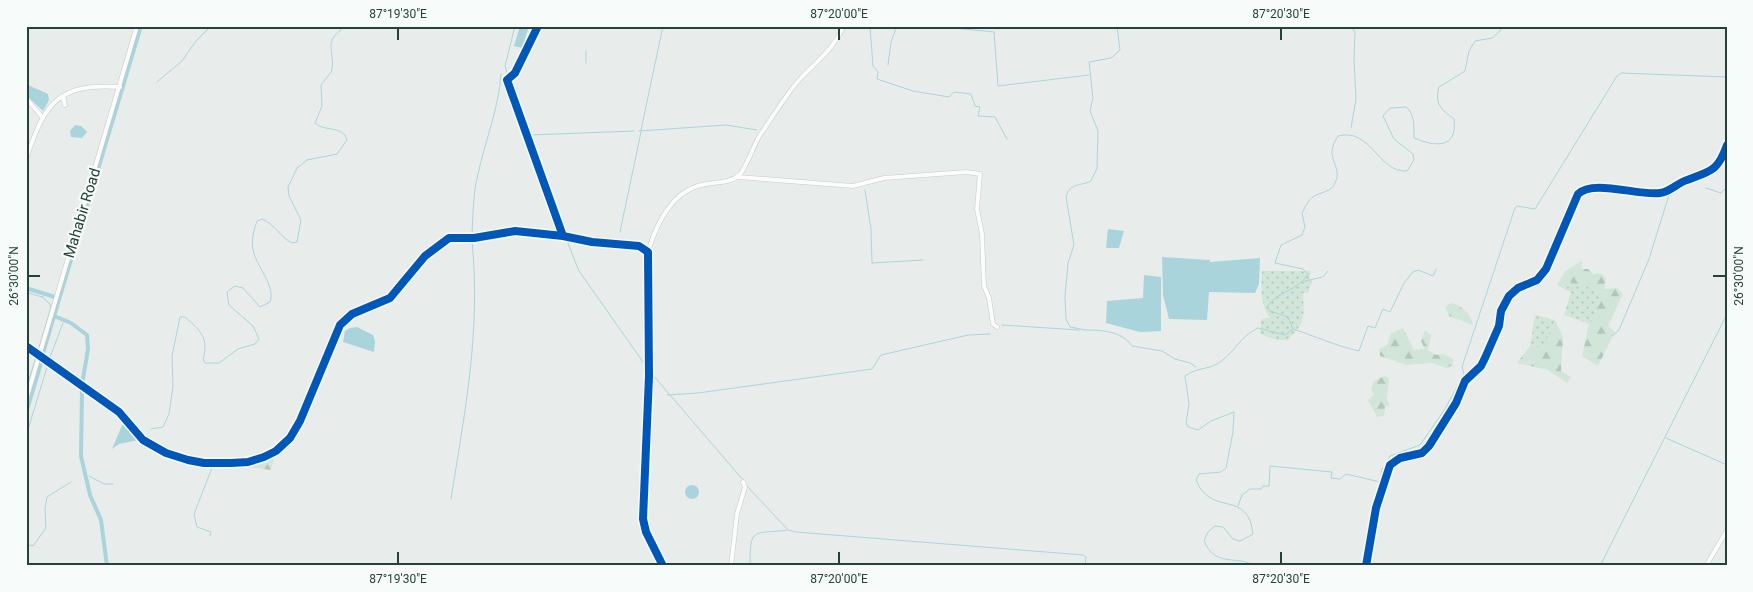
<svg xmlns="http://www.w3.org/2000/svg" width="1753" height="592" viewBox="0 0 1753 592" font-family="Roboto,sans-serif">
  <defs>
    <pattern id="grass-dots" width="8" height="8" patternUnits="userSpaceOnUse" patternTransform="scale(1.25)"><rect width="8" height="8" fill="#d1e6d8"/><path d="M2 2h.1M6 6h.1" fill="none" stroke="#b3c6ba" stroke-width="1.8" stroke-linecap="round"/></pattern>
    <pattern id="forest-firs" width="22" height="20" patternUnits="userSpaceOnUse" patternTransform="scale(1.25)"><rect width="22" height="20" fill="#d1e6d8"/><path d="M5 1l3.5 6h-7zM16 11l3.5 6h-7z" fill="#b3c6ba"/></pattern>
  </defs>
  <rect width="100%" height="100%" fill="#e8edeb"/>
  <g fill="url(#grass-dots)">
    <path d="M1262,271H1311L1309,280L1313,279L1308,293H1303C1304,316 1306,324 1287,340H1277L1260,334L1261,319L1270,318C1260,305 1261,286 1262,271Z"/>
    <polygon points="1569,281 1595,289 1601,300 1589,324 1564,315 1571,292 1566,290"/>
    <polygon points="1535,315 1555,320 1543,349 1530,346"/>
  </g>
  <g fill="url(#forest-firs)">
    <polygon points="1582,261 1582,269 1588,269 1593,274 1601,273 1606,278 1604,289 1618,288 1623,294 1608,326 1615,332 1598,366 1582,356 1589,324 1601,300 1595,289 1569,282 1566,290 1557,285 1565,271"/>
    <path d="M1451,303C1461,305 1472,315 1473,325L1449,316L1445,307Z"/>
    <polygon points="1555,320 1563,337 1561,371 1571,377 1567,383 1548,370 1517,363 1530,346 1543,348"/>
    <polygon points="1403,328 1414,350 1425,349 1421,341 1425,330 1431,335 1428,350 1436,355 1443,354 1453,359 1453,365 1447,368 1432,363 1406,365 1380,356 1379,349 1387,345 1391,333"/>
    <polygon points="1384,376 1389,378 1387,400 1390,405 1385,407 1384,416 1377,417 1368,400 1374,395 1371,389 1374,381"/>
    <polygon points="271,456 274,459 271,470 248,467"/>
  </g>
  <g fill="#a9d4db">
    <polygon points="520,26 529,26 522,48 514,46"/>
    <polygon points="26,84 48,94 49,100 43,111 26,95"/>
    <polygon points="75,125 81,126 87,132 82,138 71,137 70,131"/>
    <polygon points="1108,229 1124,231 1119,248 1106,248"/>
    <polygon points="1162,257 1210,260 1210,262 1260,258 1259,284 1255,293 1209,292 1207,320 1169,319 1163,295"/>
    <polygon points="1144,275 1161,277 1161,331 1140,332 1106,323 1107,301 1143,298"/>
    <polygon points="357,327 373,335 375,341 374,352 343,342 345,331 350,328"/>
    <polygon points="123,423 138,440 119,444 112,449"/>
    <circle cx="692" cy="492" r="7"/>
  </g>
  <g fill="none" stroke-linecap="round" stroke-linejoin="round">
    <g stroke="#a9d4db" stroke-width="1">
      <polyline points="870,26 873,66 878,72 877,79 913,91 949,97 954,92 971,94 975,106 980,107 978,116 995,117 1007,139"/>
      <polyline points="934,26 994,32 998,86 1089,75"/>
      <polyline points="1351,26 1355,32 1354,59 1356,99 1351,128"/>
      <polyline points="586,63 586,51"/>
      <polyline points="888,65 891,42 897,26"/>
      <polyline points="508,76 505,66 515,26"/>
      <polyline points="157,82 182,61 196,41 211,26"/>
      <polyline points="510,82 565,234"/>
      <polyline points="641,130 663,26"/>
      <polyline points="639,131 726,125 757,130"/>
      <polyline points="530,135 634,131"/>
      <polyline points="1706,188 1721,193 1727,187"/>
      <polyline points="865,190 871,229 872,263 923,260"/>
      <polyline points="620,232 641,132"/>
      <path d="M472,236C473,215 473,194 478,174C485,141 499,108 501,74"/>
      <polyline points="567,241 579,271 648,369"/>
      <polyline points="1305,281 1323,277 1328,271"/>
      <polyline points="26,292 42,297 45,295"/>
      <polyline points="1002,325 1079,330"/>
      <path d="M1293,329C1315,336 1336,346 1359,351L1368,326L1375,328L1383,309L1390,312L1404,283L1413,272L1418,270L1433,276L1436,269"/>
      <path d="M1085,330L1070,327L1066,319L1065,296L1068,263L1074,245L1066,197C1069,183 1081,186 1091,181L1097,168L1098,131L1090,111L1093,98L1089,62L1111,58L1120,50L1117,26"/>
      <path d="M1085,330C1102,330 1122,331 1132,346L1162,351L1175,359L1190,363L1196,367"/>
      <polyline points="1612,336 1619,330 1649,259 1669,195 1672,192"/>
      <polyline points="38,351 51,307 50,304 42,297"/>
      <polyline points="49,360 63,323"/>
      <polyline points="652,374 743,480"/>
      <polyline points="26,389 36,357"/>
      <polyline points="667,395 698,393 872,369 881,355 968,335 990,334"/>
      <path d="M151,429L163,427L169,414L173,386L172,356L180,317H185C201,331 209,338 203,359L205,363H219L238,349L255,344L259,339L253,326L229,305L227,292L235,286L243,288L260,307L270,302C276,285 255,265 253,249C251,239 254,230 257,221L262,219C275,224 280,237 292,243L297,242L301,220L289,196L288,187L297,168L307,160L337,154L347,140C343,125 324,132 315,123L322,106L321,85C324,80 329,76 331,72C337,56 322,43 341,30V26"/>
      <polyline points="26,436 48,364"/>
      <polyline points="1666,438 1727,465"/>
      <polyline points="89,476 104,484 113,484"/>
      <polyline points="746,485 788,530 796,532 1083,555 1086,557 1085,566"/>
      <path d="M451,499C465,410 481,331 472,241"/>
      <polyline points="1238,506 1242,495 1250,489 1261,489 1263,486 1269,486 1270,466 1332,472 1331,478 1340,479 1346,474 1380,482 1382,469 1386,466 1390,456 1420,445 1445,409 1464,374 1462,367 1515,208 1517,206 1535,209 1617,76 1621,73 1727,77"/>
      <polyline points="210,536 211,532 197,527 194,514 212,468 231,465"/>
      <polyline points="26,544 33,546 46,528 45,508 47,497 71,482"/>
      <path d="M750,566C750,525 753,535 787,530"/>
      <path d="M1254,566C1239,554 1216,569 1204,541L1208,532L1215,526L1223,527L1233,539L1240,541L1253,534C1248,488 1211,518 1196,480L1199,474L1221,472L1226,468L1233,432L1234,412L1211,421L1198,430L1188,427L1186,423L1189,404L1185,376C1198,367 1206,370 1217,364C1233,355 1240,336 1258,328L1285,335L1293,329L1288,317L1270,311L1267,307C1277,291 1300,290 1308,274L1303,269L1275,263L1281,245L1302,235L1305,227L1302,213C1305,208 1308,200 1313,197C1320,192 1332,192 1335,183C1344,165 1322,159 1338,136C1371,127 1378,173 1407,171L1414,160L1413,154L1394,139L1383,116L1390,108L1406,107C1415,114 1414,128 1414,138C1435,147 1458,149 1454,119C1442,110 1434,104 1439,87L1465,71L1469,51L1475,41L1492,38L1501,30V26"/>
      <polyline points="1369,566 1379,508 1391,470"/>
      <polyline points="1600,566 1727,314"/>
    </g>
    <g stroke="#a9d4db" stroke-width="4">
      <polyline points="26,288 55,297"/>
      <polyline points="54,316 71,323 87,335 88,349 82,385"/>
      <polyline points="43,353 141,26"/>
      <polyline points="82,390 81,456 90,495 101,520 107,566"/>
      <polyline points="26,413 42,360"/>
    </g>
    <g stroke="#c5cac8" stroke-width="5">
      <g id="minor">
        <polyline points="538,26 515,73 507,80 563,236 592,242 639,246 648,252 649,376 643,519 646,532 663,566"/>
        <polyline points="63,96 65,105"/>
        <polyline points="26,98 42,117"/>
        <path d="M26,159C45,103 57,83 120,87"/>
        <polyline points="738,177 853,186 884,178 966,172 980,174 977,209 982,234 984,286 989,298 993,324 997,327"/>
        <path d="M648,252C657,222 673,188 707,184C717,182 731,183 739,175C745,171 754,144 760,135C772,118 787,93 800,79C818,60 832,51 844,26"/>
        <polyline points="26,346 119,412 143,440 166,453 188,460 204,463 231,463 248,462 264,457 276,451 290,438 300,421 340,325 352,314 390,298 425,256 449,238 474,238 515,231 563,236"/>
        <polyline points="26,400 137,26"/>
        <polyline points="731,566 737,514 745,487 743,482"/>
        <path d="M1366,566L1376,508L1390,465L1400,458L1422,453L1429,446L1456,403L1465,381L1481,366L1485,358L1499,326L1501,311L1509,296L1518,288L1537,280L1546,269L1578,194C1593,179 1638,196 1660,193C1670,192 1677,183 1687,180C1711,171 1718,171 1727,145"/>
        <polyline points="1706,566 1727,530"/>
      </g>
    </g>
    <use href="#minor" stroke="#fcfcfc" stroke-width="4"/>
    <g stroke="#f7fbf9" stroke-width="11">
      <g id="cycleway">
        <polyline points="538,26 515,73 507,80 563,236 592,242 639,246 648,252 649,376 643,519 646,532 663,566"/>
        <polyline points="26,346 119,412 143,440 166,453 188,460 204,463 231,463 248,462 264,457 276,451 290,438 300,421 340,325 352,314 390,298 425,256 449,238 474,238 515,231 563,236"/>
        <path d="M1366,566L1376,508L1390,465L1400,458L1422,453L1429,446L1456,403L1465,381L1481,366L1485,358L1499,326L1501,311L1509,296L1518,288L1537,280L1546,269L1578,194C1593,179 1638,196 1660,193C1670,192 1677,183 1687,180C1711,171 1718,171 1727,145"/>
      </g>
    </g>
    <use href="#cycleway" stroke="#0057b8" stroke-width="8"/>
  </g>
  <path fill="none" stroke="#24423a" stroke-width="2" d="M398,28V40M839,28V40M1281,28V40M28,276H40M1713,276H1726M398,552V564M839,552V564M1281,552V564"/>
  <g text-anchor="middle" dominant-baseline="central" stroke-width="4.5" stroke-linejoin="round" paint-order="stroke">
    <g font-size="15" fill="#24423a" stroke="#f7fbf9">
      <text transform="translate(82 213) rotate(-73)">Mahabir Road</text>
    </g>
  </g>
  <rect width="1753" height="592" fill="none" stroke="#f7fbf9" stroke-width="55"/>
  <rect x="28" y="28" width="1698" height="536" fill="none" stroke="#24423a" stroke-width="2"/>
  <g font-size="12" text-anchor="middle" fill="#24423a">
    <text x="398" y="18">87°19'30"E</text>
    <text x="839" y="18">87°20'00"E</text>
    <text x="1281" y="18">87°20'30"E</text>
    <text transform="translate(14 276) rotate(-90)" y="4">26°30'00"N</text>
    <text transform="translate(1739 276) rotate(-90)" y="4">26°30'00"N</text>
    <text x="398" y="583">87°19'30"E</text>
    <text x="839" y="583">87°20'00"E</text>
    <text x="1281" y="583">87°20'30"E</text>
  </g>
</svg>
